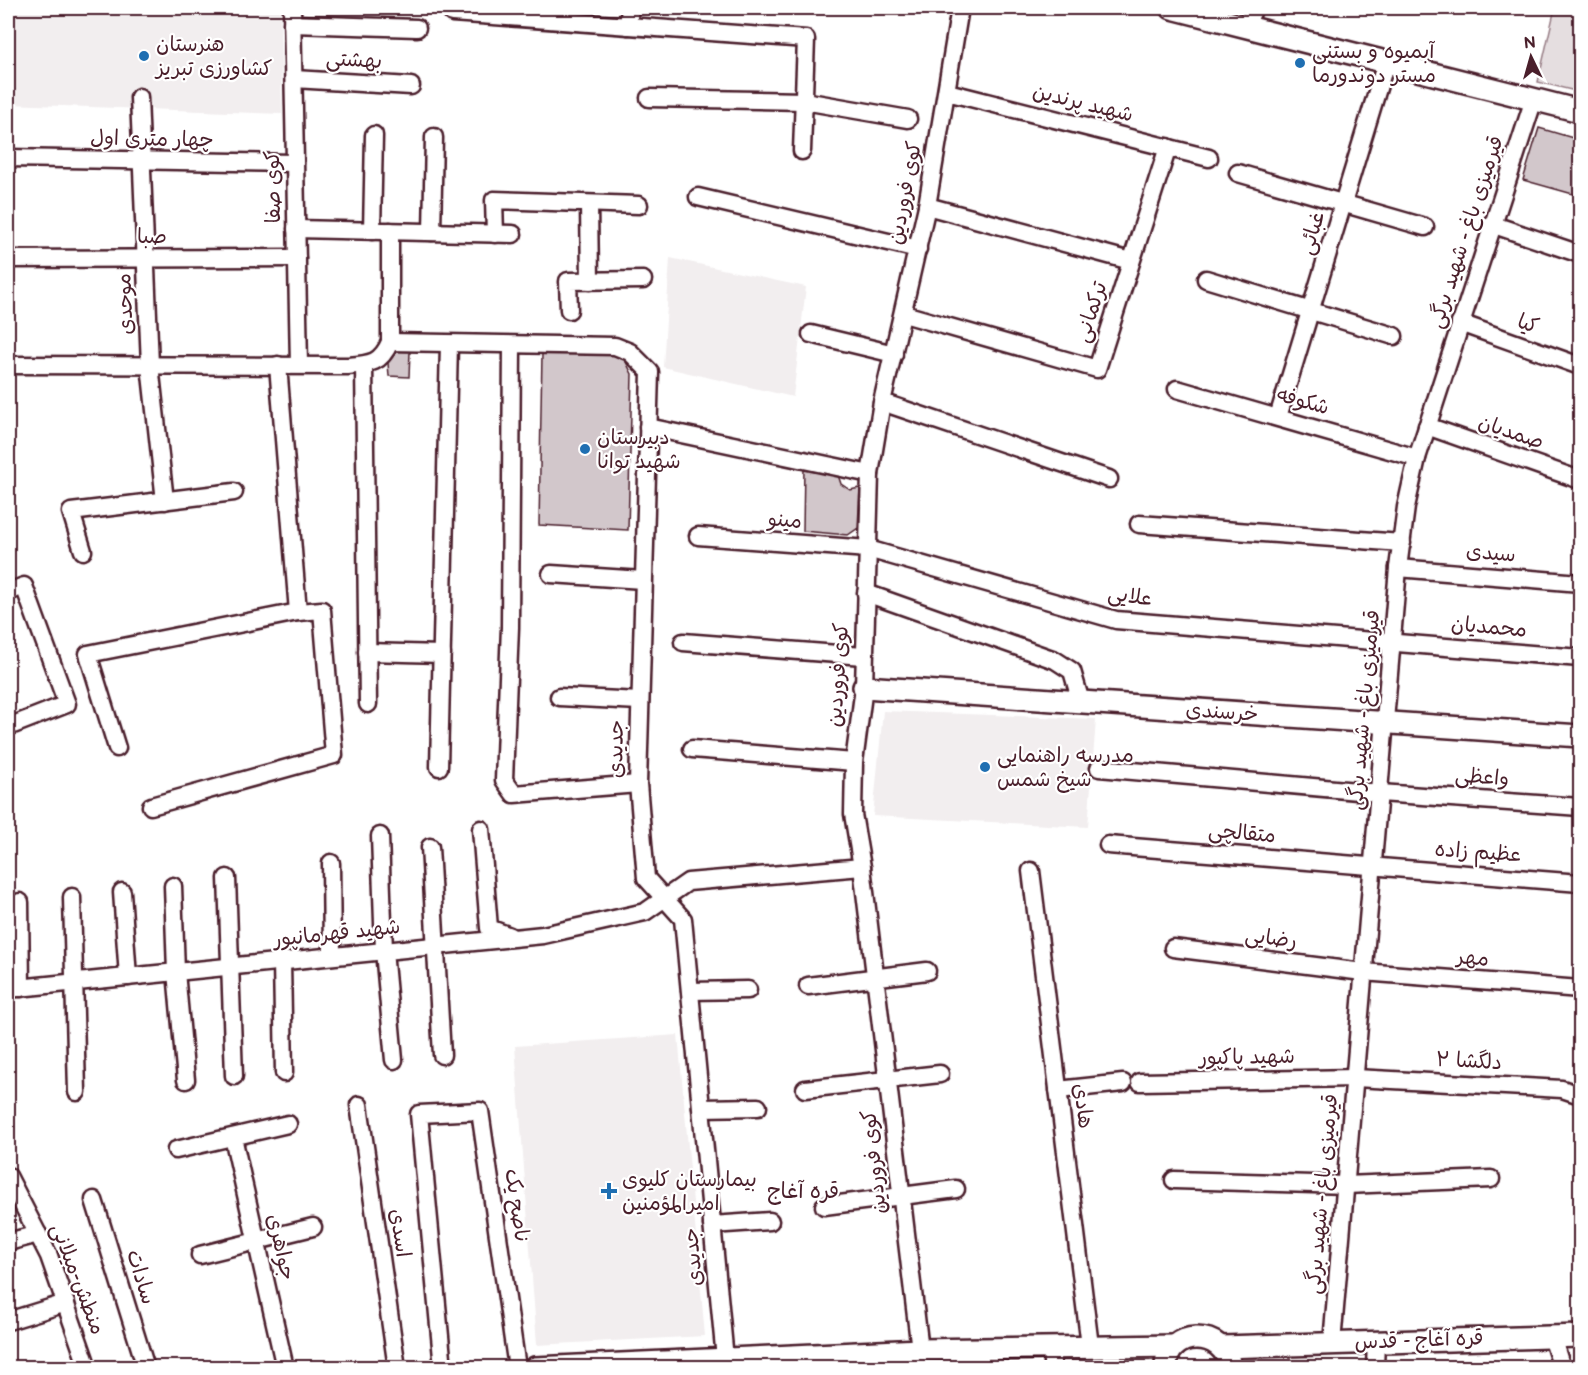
<svg xmlns="http://www.w3.org/2000/svg" width="1588" height="1375" viewBox="0 0 1588 1375" font-family="'Balsamiq Sans','Playpen Sans Arabic',sans-serif">
  <rect width="100%" height="100%" fill="#fff"/>
  <filter id="ink" filterUnits="userSpaceOnUse"><feTurbulence type="fractalNoise" baseFrequency=".0167" numOctaves="2"/><feDisplacementMap in="SourceGraphic" scale="12" xChannelSelector="R" yChannelSelector="G"/><feConvolveMatrix kernelMatrix="1 2 1 2 8 2 1 2 1" color-interpolation-filters="sRGB"/></filter>
  <g filter="url(#ink)">
    <g fill="#f2eeef">
      <polygon points="8,8 280,8 282,114 8,104"/>
      <polygon points="670,258 806,287 793,397 663,367"/>
      <polygon points="883,711 1096,719 1088,827 873,816"/>
      <polygon points="678,1035 705,1336 537,1345 515,1046"/>
    </g>
    <polygon fill="#e5dee0" stroke="#987e86" stroke-width="1.5" points="1555,8 1580,8 1580,92 1538,82"/>
    <g fill="#d2c7cb" stroke="#4a1f2b" stroke-width="1.5">
      <polygon points="1539,128 1580,140 1580,196 1523,180"/>
      <polygon points="396,350 410,351 409,377 389,376 388,363"/>
      <polygon points="542,354 622,354 632,374 628,530 539,525"/>
      <polygon points="804,466 837,472 841,484 850,490 860,488 858,528 848,535 803,531"/>
    </g>
    <g fill="none" stroke-linecap="round" stroke-linejoin="round">
      <g stroke="#4a1f2b" stroke-width="21">
        <g id="minor">
          <polyline points="292,8 299,365"/>
          <polyline points="452,13 806,39 802,151"/>
          <polyline points="292,24 417,28"/>
          <polyline points="1246,25 1254,8"/>
          <polyline points="628,26 630,8"/>
          <polyline points="294,79 411,86"/>
          <polyline points="947,92 1209,158"/>
          <polyline points="139,97 150,365 165,501"/>
          <polyline points="649,98 804,101 908,119"/>
          <polyline points="8,158 295,163"/>
          <polyline points="1238,173 1425,227"/>
          <polyline points="698,197 918,249"/>
          <polyline points="589,204 590,281"/>
          <polyline points="927,206 1131,261"/>
          <polyline points="1491,224 1580,254"/>
          <polyline points="296,229 513,234"/>
          <polyline points="372,231 374,135"/>
          <polyline points="432,232 434,137"/>
          <polyline points="495,234 494,200 639,205"/>
          <polyline points="8,259 297,258"/>
          <polyline points="1206,279 1394,336"/>
          <polyline points="569,310 568,281 643,280"/>
          <polyline points="904,314 1097,369 1168,147"/>
          <polyline points="1460,323 1580,366"/>
          <polyline points="811,334 894,354"/>
          <polyline points="390,342 615,346 630,352 650,372 638,784 646,878 683,919 725,1359"/>
          <polyline points="512,345 510,627 504,780 514,794 638,784"/>
          <path d="M8,365L348,366C371,364 381,363 390,342V231"/>
          <polyline points="278,365 298,612"/>
          <polyline points="364,365 368,704"/>
          <polyline points="1177,389 1417,458"/>
          <polyline points="882,402 1109,479"/>
          <polyline points="1278,417 1386,62"/>
          <polyline points="1427,426 1580,480"/>
          <polyline points="648,427 870,474"/>
          <polyline points="1139,524 1402,543"/>
          <polyline points="698,536 868,549 1116,620 1580,658"/>
          <polyline points="83,551 71,512 234,492"/>
          <polyline points="1398,568 1580,583"/>
          <polyline points="551,574 643,580"/>
          <polyline points="8,592 24,586 67,704 8,727"/>
          <polyline points="866,593 1055,660 1072,671 1081,702"/>
          <polyline points="683,642 863,656"/>
          <polyline points="367,652 442,654"/>
          <polyline points="559,697 640,701"/>
          <polyline points="117,748 88,654 298,612 322,610 334,755 151,806"/>
          <polyline points="692,749 854,762"/>
          <polyline points="439,767 449,344"/>
          <polyline points="1099,768 1380,793 1580,807"/>
          <polyline points="481,829 489,928 510,936"/>
          <polyline points="380,836 384,951 394,1060"/>
          <polyline points="1108,845 1580,883"/>
          <polyline points="430,847 442,1055"/>
          <polyline points="331,863 332,956"/>
          <polyline points="1031,871 1090,1346"/>
          <polyline points="227,878 234,1076"/>
          <polyline points="173,886 176,972 186,1080"/>
          <polyline points="122,892 128,977"/>
          <polyline points="72,897 77,1092"/>
          <polyline points="20,902 21,988"/>
          <polyline points="1173,948 1363,972 1580,989"/>
          <polyline points="282,961 284,1073"/>
          <polyline points="808,986 927,971"/>
          <polyline points="8,989 543,935 645,912 688,882 862,867"/>
          <polyline points="690,991 748,990"/>
          <polyline points="1140,1082 1355,1078 1562,1089 1580,1095"/>
          <polyline points="805,1089 940,1074"/>
          <polyline points="1058,1090 1123,1083"/>
          <polyline points="359,1105 397,1368"/>
          <polyline points="701,1108 758,1107"/>
          <polyline points="233,1137 285,1368"/>
          <polyline points="176,1150 288,1124"/>
          <polyline points="8,1176 49,1256 88,1368"/>
          <polyline points="1174,1180 1346,1185 1491,1179"/>
          <polyline points="94,1200 146,1368"/>
          <polyline points="824,1206 956,1189"/>
          <polyline points="712,1225 770,1221"/>
          <polyline points="8,1242 38,1234"/>
          <polyline points="200,1255 313,1227"/>
          <polyline points="8,1321 66,1303"/>
          <polyline points="1552,1337 1562,1368"/>
          <polyline points="1332,1343 1398,568 1406,507 1417,458 1534,99"/>
          <polyline points="920,1350 862,867 853,814 854,762 864,687 870,474 882,402 927,206 960,8"/>
          <polyline points="443,1368 419,1114 480,1111 517,1368"/>
          <polyline points="1052,1368 1052,1347"/>
          <polyline points="1375,1368 1376,1341"/>
        </g>
      </g>
      <g stroke="#4a1f2b" stroke-width="26">
        <g id="major">
          <polyline points="1172,8 1580,111"/>
          <polyline points="864,687 1580,736"/>
          <polyline points="1222,1347 1580,1336"/>
          <polyline points="535,1368 920,1350 1175,1346"/>
          <path d="M1166,1368C1165,1329 1226,1327 1230,1368"/>
        </g>
      </g>
      <use href="#minor" stroke="#fff" stroke-width="16"/>
      <use href="#major" stroke="#fff" stroke-width="21"/>
    </g>
  </g>
  <g fill="#1f6fb2" stroke="#fff" stroke-width="2">
    <circle cx="144" cy="56" r="6"/>
    <circle cx="1300" cy="63" r="6"/>
    <circle cx="585" cy="449" r="6"/>
    <circle cx="985" cy="767" r="6"/>
    <path d="M606 1182h6v6h6v6h-6v6h-6v-6h-6v-6h6z"/>
  </g>
  <g text-anchor="middle" dominant-baseline="central" stroke-width="4.5" stroke-linejoin="round" paint-order="stroke">
    <g font-size="21" fill="#4a1f2b" stroke="#fff" text-anchor="start">
      <text x="156" y="44">هنرستان<tspan x="156" dy="24">کشاورزی تبریز</tspan></text>
      <text x="1312" y="51">آبمیوه و بستنی<tspan x="1312" dy="24">مستر دوندورما</tspan></text>
      <text x="597" y="437">دبیرستان<tspan x="597" dy="24">شهید توانا</tspan></text>
      <text x="997" y="755">مدرسه راهنمایی<tspan x="997" dy="24">شیخ شمس</tspan></text>
      <text x="622" y="1179">بیمارستان کلیوی<tspan x="622" dy="24">امیرالمؤمنین</tspan></text>
    </g>
    <g font-size="21" fill="#4a1f2b" stroke="#fff">
      <text transform="translate(354 60) rotate(3)">بهشتی</text>
      <text transform="translate(1083 103) rotate(14)">شهید پرندین</text>
      <text transform="translate(152 139) rotate(1)">چهار متری اول</text>
      <text transform="translate(273 187) rotate(-91)">کوی صفا</text>
      <text transform="translate(905 193) rotate(-79)">کوی فروردین</text>
      <text transform="translate(1466 232) rotate(-72)">قیرمیزی باغ - شهید برگی</text>
      <text transform="translate(1312 233) rotate(-73)">غبائی</text>
      <text x="152" y="236">صبا</text>
      <text transform="translate(125 304) rotate(-92)">موحدی</text>
      <text transform="translate(1091 312) rotate(-72)">ترکمانی</text>
      <text transform="translate(1528 324) rotate(20)">کیا</text>
      <text transform="translate(1303 401) rotate(16)">شکوفه</text>
      <text transform="translate(1511 432) rotate(19)">صمدیان</text>
      <text transform="translate(785 520) rotate(5)">مینو</text>
      <text transform="translate(1491 553) rotate(5)">سیدی</text>
      <text transform="translate(1130 596) rotate(8)">علایی</text>
      <text transform="translate(1489 627) rotate(5)">محمدیان</text>
      <text transform="translate(838 675) rotate(-86)">کوی فروردین</text>
      <text transform="translate(1364 710) rotate(-85)">قیرمیزی باغ - شهید برگی</text>
      <text transform="translate(1222 712) rotate(4)">خرسندی</text>
      <text transform="translate(616 749) rotate(-89)">جدیدی</text>
      <text transform="translate(1482 777) rotate(4)">واعظی</text>
      <text transform="translate(1242 833) rotate(5)">متقالچی</text>
      <text transform="translate(1478 852) rotate(4)">عظیم زاده</text>
      <text transform="translate(337 933) rotate(-6)">شهید قهرمانپور</text>
      <text transform="translate(1271 938) rotate(7)">رضایی</text>
      <text transform="translate(1473 958) rotate(5)">مهر</text>
      <text transform="translate(1247 1057) rotate(-1)">شهید پاکپور</text>
      <text transform="translate(1469 1061) rotate(3)">دلگشا ۲</text>
      <text transform="translate(1083 1106) rotate(83)">هادی</text>
      <text transform="translate(874 1162) rotate(-96)">کوی فروردین</text>
      <text transform="translate(1322 1194) rotate(-85)">قیرمیزی باغ - شهید برگی</text>
      <text transform="translate(517 1206) rotate(82)">ناصح یک</text>
      <text transform="translate(400 1233) rotate(82)">اسدی</text>
      <text transform="translate(281 1247) rotate(77)">جواهری</text>
      <text transform="translate(693 1257) rotate(-95)">جدیدی</text>
      <text transform="translate(141 1277) rotate(73)">سادات</text>
      <text transform="translate(78 1279) rotate(69)">منطش-میلانی</text>
      <text transform="translate(1419 1340) rotate(-2)">قره آغاج - قدس</text>
    </g>
    <g font-size="22" fill="#4a1f2b" stroke="#fff">
      <text x="803" y="1191">قره آغاج</text>
    </g>
  </g>
  <rect width="1588" height="1375" fill="none" stroke="#fff" stroke-width="30"/>
  <rect x="15" y="15" width="1558" height="1345" fill="none" stroke="#4a1f2b" stroke-width="2" filter="url(#ink)"/>
  <g transform="translate(1531 57) rotate(355)" stroke="#ffffff" stroke-width="4.5" paint-order="stroke">
  <path d="M0-4.5L10 22L0 15L-10 22Z" fill="#4a1f2b"/>
  <text y="-9" font-size="16" font-weight="bold" text-anchor="middle" fill="#4a1f2b">N</text>
  </g>
</svg>
